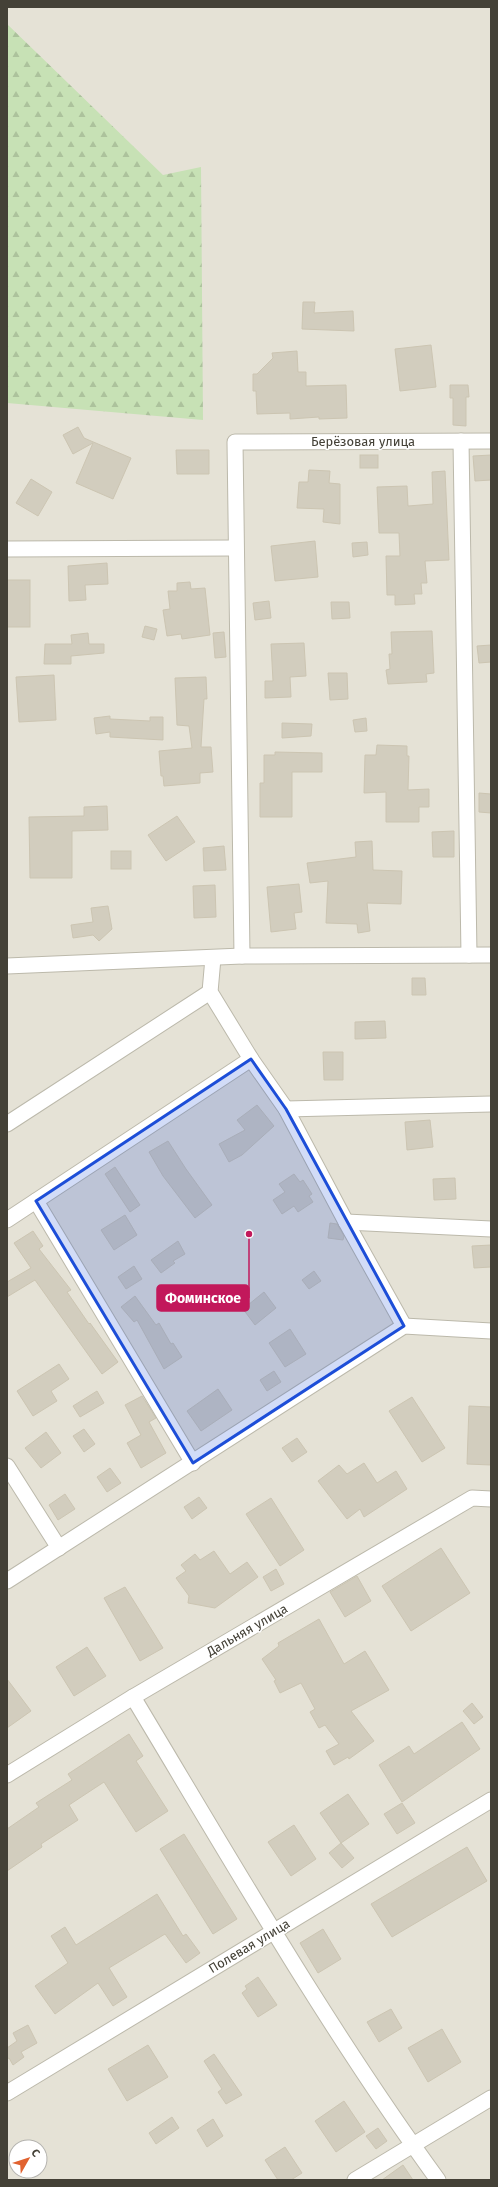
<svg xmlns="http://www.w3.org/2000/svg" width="498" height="2187" viewBox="0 0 498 2187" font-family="'Fira Sans',sans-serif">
  <defs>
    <pattern id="forest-firs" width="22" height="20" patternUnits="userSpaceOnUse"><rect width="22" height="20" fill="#c7e1b5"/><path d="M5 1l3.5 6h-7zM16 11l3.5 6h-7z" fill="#acc29c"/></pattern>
  </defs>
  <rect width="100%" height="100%" fill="#f2f0e8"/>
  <path fill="#e5e2d6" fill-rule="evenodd" d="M7,7H491V2180H7ZM16,2147H40V2171H16Z"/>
  <polygon fill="url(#forest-firs)" points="7,24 163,175 201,167 203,420 7,403"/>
  <g fill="#d2cdbe" stroke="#ccc5b2">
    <polygon points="303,302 315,302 314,313 353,311 354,331 302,329"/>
    <polygon points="431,345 436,387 400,391 395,349"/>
    <polygon points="297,351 298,372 306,372 306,386 346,385 347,418 319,419 319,417 290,419 290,413 257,414 256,391 253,391 253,374 257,374 273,358 272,353"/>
    <polygon points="450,385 468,385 469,397 466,397 466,426 453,425 453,398 450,398"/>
    <polygon points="78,427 84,438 131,458 113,499 76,483 93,443 73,454 63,435"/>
    <polygon points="176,450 209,450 209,474 177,474"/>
    <rect x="360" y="455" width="18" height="13"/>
    <polygon points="491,455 491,480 475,481 473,456"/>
    <polygon points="309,470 330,471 329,483 340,484 340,524 323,522 324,509 297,508 299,482 308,482"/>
    <polygon points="445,471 449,560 425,561 427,583 421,583 422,594 414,594 415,604 395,605 395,595 387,595 386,556 400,556 399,533 379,533 377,487 407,486 408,506 433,504 432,472"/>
    <polygon points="31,479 52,492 38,516 16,503"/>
    <polygon points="315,541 318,577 275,581 271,546"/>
    <polygon points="367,542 368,555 353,557 352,543"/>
    <polygon points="107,563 108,584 85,585 86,600 69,601 68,566"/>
    <rect x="7" y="580" width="23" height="47"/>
    <polygon points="190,582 191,589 205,588 210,635 182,639 181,634 167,636 163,610 170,609 168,591 177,591 177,583"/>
    <polygon points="269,601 271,618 255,620 253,603"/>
    <polygon points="331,602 349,602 350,618 332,619"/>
    <polygon points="145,626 157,629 154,640 142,637"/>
    <polygon points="432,631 434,673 426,674 427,682 388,684 386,670 390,669 389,654 392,654 391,632"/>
    <polygon points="224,632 226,657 215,658 213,633"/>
    <polygon points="88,633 89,644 104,644 104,653 71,656 71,664 44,664 45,644 72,644 71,635"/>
    <polygon points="304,643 306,676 290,677 291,697 265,698 265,681 273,681 271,644"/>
    <polygon points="491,645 491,662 479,663 477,646"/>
    <polygon points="328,673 347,673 348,699 330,700"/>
    <polygon points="54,675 56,720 19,722 16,677"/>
    <polygon points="206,677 207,699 204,699 201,747 211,747 213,772 200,773 200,783 164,786 163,776 161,776 159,751 192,748 189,726 177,725 175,678"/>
    <polygon points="110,716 110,719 150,721 150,717 163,717 163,740 110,737 110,732 96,734 94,718"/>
    <polygon points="366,718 367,731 355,732 353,720"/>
    <polygon points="282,723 312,724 311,736 282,738"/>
    <polygon points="377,745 407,746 407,756 409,756 408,790 429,789 429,807 419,807 419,822 386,822 386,792 364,793 365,755 376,755"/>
    <polygon points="275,752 322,753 322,772 292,772 292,817 260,817 260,783 264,783 264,755 275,755"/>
    <polygon points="479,793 491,794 491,813 479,812"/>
    <polygon points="107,806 108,830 72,831 72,878 30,878 29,817 84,816 84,807"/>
    <polygon points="177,816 195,842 166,861 148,835"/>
    <polygon points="454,831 454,857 433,857 432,832"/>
    <polygon points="372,841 373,870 402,871 401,904 367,903 370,931 358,933 357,924 326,923 328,881 310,883 307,863 356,857 355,842"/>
    <polygon points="224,846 226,870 204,871 203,848"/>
    <rect x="111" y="851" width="20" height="18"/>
    <polygon points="299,884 302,912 294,913 296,929 271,932 267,887"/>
    <polygon points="215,885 216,917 194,918 193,886"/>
    <polygon points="108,906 112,929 99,941 93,935 73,938 71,925 93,922 91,908"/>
    <polygon points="412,978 425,978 426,995 412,995"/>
    <polygon points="385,1021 386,1038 355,1039 355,1022"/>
    <polygon points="323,1052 343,1052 343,1080 324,1080"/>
    <polygon points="257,1105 274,1126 242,1155 229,1162 219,1144 245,1130 237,1120"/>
    <polygon points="430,1120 433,1147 407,1150 405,1122"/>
    <polygon points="168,1141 186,1169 212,1205 195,1218 163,1176 149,1152"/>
    <polygon points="115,1167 140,1205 130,1212 105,1174"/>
    <polygon points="294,1174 300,1182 303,1180 312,1194 309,1196 313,1202 298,1212 294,1206 282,1214 273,1200 285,1192 279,1184"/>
    <polygon points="455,1178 456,1199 434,1200 433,1179"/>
    <polygon points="125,1215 137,1235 114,1250 101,1230"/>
    <polygon points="330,1223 337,1224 344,1236 343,1240 328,1238"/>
    <polygon points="33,1231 43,1246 39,1249 71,1290 67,1292 89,1324 90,1323 118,1362 102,1374 35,1280 7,1297 7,1282 31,1268 14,1243"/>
    <polygon points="178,1241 185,1254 173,1261 175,1263 161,1273 151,1260"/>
    <polygon points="491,1245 491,1267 474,1268 472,1246"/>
    <polygon points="134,1266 142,1279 126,1289 118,1277"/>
    <polygon points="314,1271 321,1281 309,1289 302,1280"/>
    <polygon points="264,1292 276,1308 255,1325 243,1309"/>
    <polygon points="135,1296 156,1325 159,1323 171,1344 173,1343 182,1357 164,1369 137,1320 134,1322 121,1307"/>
    <polygon points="290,1329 306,1354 285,1367 269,1343"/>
    <polygon points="59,1364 69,1379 51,1391 57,1401 33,1416 17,1391"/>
    <polygon points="274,1371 281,1382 267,1391 260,1380"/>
    <polygon points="218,1389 232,1410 201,1431 187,1411"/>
    <polygon points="97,1391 104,1403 80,1417 73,1406"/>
    <polygon points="142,1396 156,1418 149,1422 166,1453 141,1468 127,1443 141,1435 125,1405"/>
    <polygon points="412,1397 445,1448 422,1462 389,1411"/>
    <polygon points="469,1406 491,1407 491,1465 467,1464"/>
    <polygon points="84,1429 95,1444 84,1452 73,1436"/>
    <polygon points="46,1432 61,1453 41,1468 25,1448"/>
    <polygon points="297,1438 307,1452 292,1462 282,1448"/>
    <polygon points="364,1463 377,1483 396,1471 407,1489 364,1517 360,1509 347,1519 318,1481 339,1465 347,1474"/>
    <polygon points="110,1468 121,1483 107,1492 97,1477"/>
    <polygon points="65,1494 75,1509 58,1520 49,1505"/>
    <polygon points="199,1497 207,1508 192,1519 184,1507"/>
    <polygon points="271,1498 304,1550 280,1566 246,1514"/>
    <polygon points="441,1548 470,1593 411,1631 382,1586"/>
    <polygon points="214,1551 230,1574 247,1562 258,1577 215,1608 188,1603 189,1596 176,1578 186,1571 181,1565 195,1554 200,1560"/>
    <polygon points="276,1569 284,1584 271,1591 263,1577"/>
    <polygon points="357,1576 371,1601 345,1617 330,1592"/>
    <polygon points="125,1587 163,1648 140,1661 104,1598"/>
    <polygon points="319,1619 344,1664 365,1651 389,1690 351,1711 374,1741 349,1759 348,1757 334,1765 326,1751 339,1744 325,1725 319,1728 310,1712 315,1709 301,1683 280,1693 274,1681 276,1680 262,1659 279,1646 278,1643"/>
    <polygon points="87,1647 106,1676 74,1696 56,1667"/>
    <polygon points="7,1679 31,1711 7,1728"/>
    <polygon points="472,1703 483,1717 474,1724 463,1711"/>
    <polygon points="462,1722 480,1749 402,1802 379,1765 409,1746 414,1754"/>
    <polygon points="129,1734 143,1756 136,1761 168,1811 136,1832 104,1782 69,1805 78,1820 41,1844 42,1847 7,1871 7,1829 39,1807 36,1803 72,1780 68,1774"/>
    <polygon points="348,1794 369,1824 341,1843 320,1813"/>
    <polygon points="402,1803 415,1823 397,1834 384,1814"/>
    <polygon points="294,1825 316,1859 291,1876 268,1842"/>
    <polygon points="184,1834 237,1919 213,1934 160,1849"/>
    <polygon points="341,1843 354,1858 342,1868 329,1853"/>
    <polygon points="467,1847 487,1881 392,1937 371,1904"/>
    <polygon points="157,1894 183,1936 186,1934 200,1953 186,1963 165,1934 109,1968 127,1997 113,2006 98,1983 55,2014 35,1986 68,1963 51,1936 65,1927 76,1945"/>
    <polygon points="323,1929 341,1959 318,1973 300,1943"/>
    <polygon points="258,1977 277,2005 258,2017 242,1993 247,1989 245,1986"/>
    <polygon points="391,2009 402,2028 379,2042 367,2022"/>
    <polygon points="28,2025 37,2043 21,2052 24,2057 13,2065 9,2058 7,2059 7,2048 17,2041 13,2033"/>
    <polygon points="442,2029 461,2062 428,2082 408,2048"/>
    <polygon points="148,2045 168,2077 127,2101 108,2069"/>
    <polygon points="214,2054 242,2095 226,2104 218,2092 222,2089 204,2061"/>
    <polygon points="344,2101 365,2132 336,2152 315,2121"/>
    <polygon points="172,2117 179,2128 156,2144 149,2133"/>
    <polygon points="213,2119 223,2136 207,2147 197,2130"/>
    <polygon points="378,2128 387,2141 376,2149 366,2136"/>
    <polygon points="285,2147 302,2173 291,2180 278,2180 265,2160"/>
    <polygon points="403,2165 413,2180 382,2180"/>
  </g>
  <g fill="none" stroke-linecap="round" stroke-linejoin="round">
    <g stroke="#bcb9ab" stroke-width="17">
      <g id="minor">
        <polyline points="461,441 469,955"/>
        <polyline points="7,549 235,548"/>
        <polyline points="242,956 235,442 491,441"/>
        <polyline points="213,958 210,992 251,1059 286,1109 346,1222 404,1326"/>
        <polyline points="7,966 242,956 491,955"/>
        <polyline points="286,1109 491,1104"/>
        <polyline points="7,1124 210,992"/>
        <polyline points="36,1201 193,1463"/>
        <polyline points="7,1220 251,1059"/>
        <polyline points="346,1222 491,1229"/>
        <polyline points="7,1466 59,1548"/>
        <polyline points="7,1581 404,1326 491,1331"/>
        <path d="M133,1697C231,1860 326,2026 438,2180"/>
        <polyline points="7,1775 133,1697 472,1498 491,1499"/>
        <polyline points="7,2093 491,1800"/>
        <polyline points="355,2180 491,2098"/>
      </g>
    </g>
    <use href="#minor" stroke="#fff" stroke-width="15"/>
  </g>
  <path fill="#1d4ed8" fill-opacity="0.2" stroke="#1d4ed8" stroke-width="3" stroke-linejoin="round" d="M251,1059L286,1109L404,1326L193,1463L36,1201Z"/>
  <g text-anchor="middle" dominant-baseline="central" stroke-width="3" stroke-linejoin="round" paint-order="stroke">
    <g font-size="13" fill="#444137" stroke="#fff">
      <text x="363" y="441">Берёзовая улица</text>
      <text transform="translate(247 1630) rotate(-30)">Дальняя улица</text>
      <text transform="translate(249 1946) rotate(-31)">Полевая улица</text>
    </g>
  </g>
  <path fill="none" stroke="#c2185b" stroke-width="1.5" d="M249 1234L249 1298"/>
  <circle fill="#c2185b" stroke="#fff" stroke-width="1.5" cx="249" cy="1234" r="4"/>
  <rect fill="#c2185b" stroke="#c2185b" stroke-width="1.5" x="157" y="1285" width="92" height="26" rx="4"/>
  <g font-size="14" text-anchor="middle" font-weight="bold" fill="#fff">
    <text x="203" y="1303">Фоминское</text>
  </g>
  <rect width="498" height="2187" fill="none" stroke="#444137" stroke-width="16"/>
  <g transform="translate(28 2159) rotate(51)"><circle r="19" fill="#ffffff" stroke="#b4b3af"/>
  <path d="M0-3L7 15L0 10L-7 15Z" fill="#e1622f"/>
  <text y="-6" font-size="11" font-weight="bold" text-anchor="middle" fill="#444137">С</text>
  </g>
</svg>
